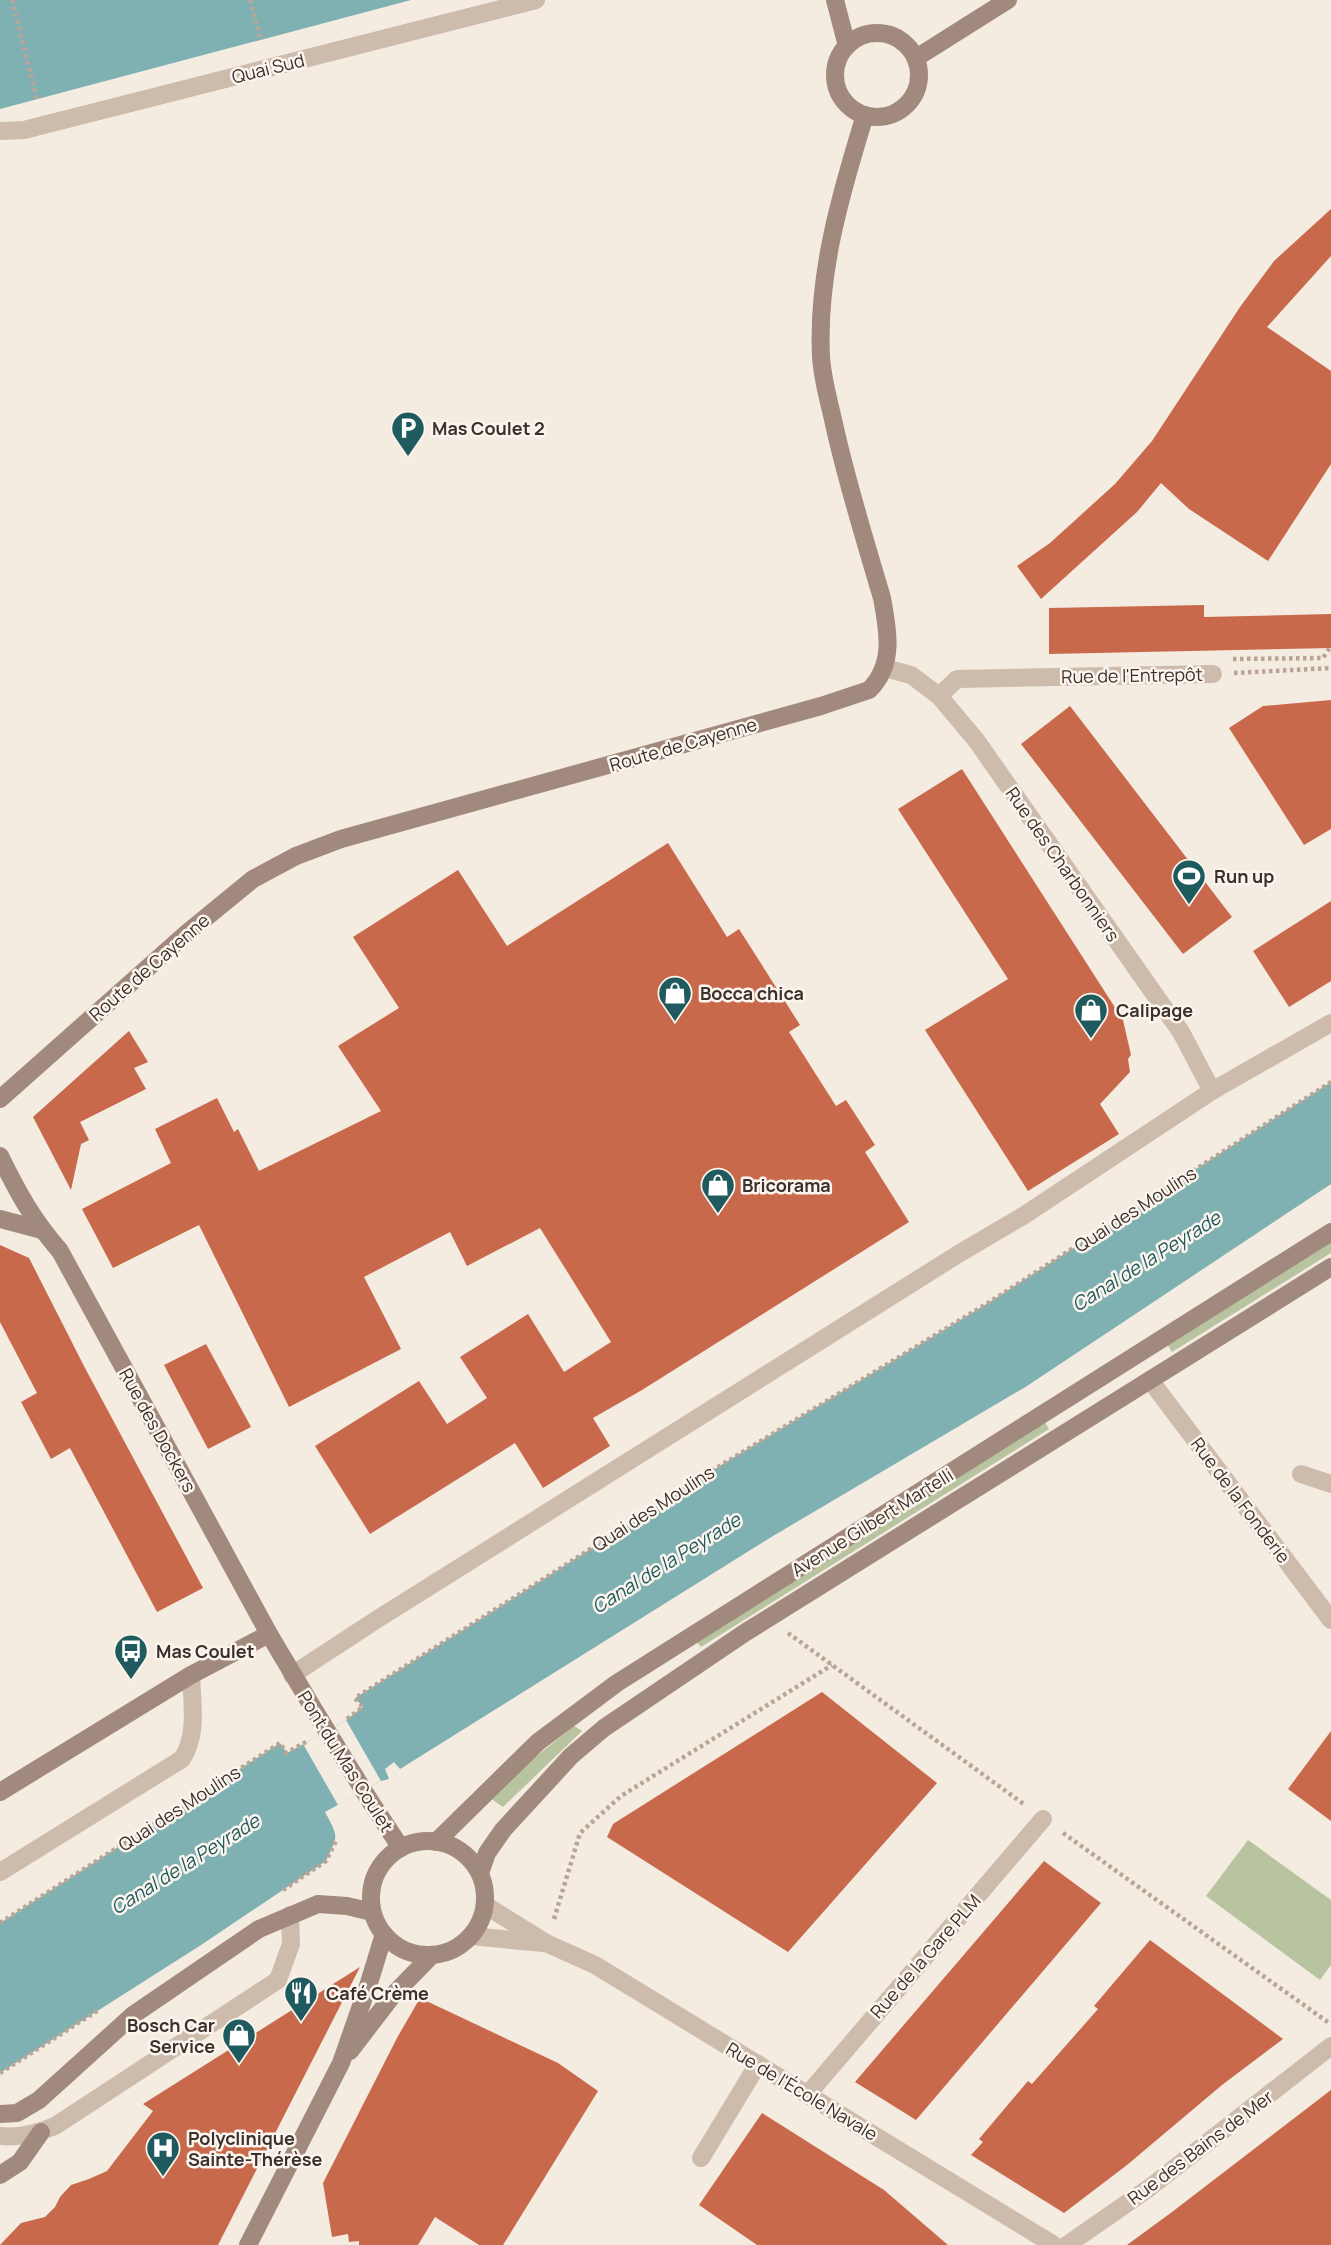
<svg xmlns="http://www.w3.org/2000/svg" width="1331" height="2245" viewBox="0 0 1331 2245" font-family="Manrope,sans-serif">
  <rect width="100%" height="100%" fill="#f4ebe1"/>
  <g fill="#b8c4a0">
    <polygon points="1331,1240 1331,1253 1172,1352 1167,1344"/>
    <polygon points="1044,1421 1049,1429 701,1647 697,1642"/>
    <polygon points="574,1726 582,1731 503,1807 487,1796"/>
    <polygon points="1248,1840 1331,1900 1331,1965 1320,1980 1206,1896"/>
  </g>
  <g fill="#7fb0b2">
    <polygon points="0,0 411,0 0,109"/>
    <path d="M1331,1082V1184L1027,1386L773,1536L400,1769L394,1762L385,1769L389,1779L381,1781L325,1812C339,1838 338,1835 326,1861L201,1945L0,2073V1923L280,1743L287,1753L346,1720L363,1707L355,1698L553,1573L713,1470L988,1303Z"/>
  </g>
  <polygon fill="#f4ebe1" points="346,1720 381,1781 338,1805 303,1744"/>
  <g fill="#c8694b">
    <polygon points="1331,209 1331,256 1267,327 1331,371 1331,464 1268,561 1189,509 1161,483 1137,512 1041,599 1017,566 1050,543 1115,484 1152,441 1240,307 1274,261"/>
    <polygon points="1204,605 1204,617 1331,614 1331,648 1049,654 1049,608"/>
    <polygon points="1331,700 1331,829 1304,845 1229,728 1263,706"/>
    <polygon points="1070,706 1232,917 1183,954 1021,744"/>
    <polygon points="962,769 1123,1020 1131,1055 1128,1059 1130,1072 1100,1104 1119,1134 1028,1191 925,1030 1008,979 898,809"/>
    <polygon points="668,843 727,937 739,929 800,1025 789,1032 836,1106 846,1100 875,1145 865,1152 909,1222 642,1390 593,1418 610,1446 543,1488 515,1443 370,1534 315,1446 419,1381 447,1424 487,1398 460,1357 528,1314 564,1372 611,1342 540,1228 467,1266 450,1232 364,1277 401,1349 289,1407 199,1225 113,1268 82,1209 171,1163 155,1129 217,1098 234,1132 238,1129 259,1171 381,1111 338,1046 399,1008 353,937 458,870 507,946"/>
    <polygon points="1331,901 1331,981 1289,1007 1253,951"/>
    <polygon points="129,1031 148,1062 134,1068 146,1089 80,1122 89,1140 81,1144 71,1190 33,1117"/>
    <polygon points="0,1245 29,1258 85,1368 203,1588 157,1612 70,1448 51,1459 21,1402 37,1393 0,1322"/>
    <polygon points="206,1344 251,1427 208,1449 164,1365"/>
    <polygon points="822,1692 937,1783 788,1952 607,1837 613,1824"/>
    <polygon points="1331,1731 1331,1821 1288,1789"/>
    <polygon points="1044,1861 1101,1903 916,2120 855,2082"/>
    <polygon points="1150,1940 1283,2039 1222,2085 1127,2165 1064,2213 971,2155 983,2142 979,2139 1028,2081 1032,2084 1098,2009 1094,2006"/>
    <polygon points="360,1967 218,2245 0,2245 21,2223 45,2217 55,2207 60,2197 71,2185 89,2179 107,2171 153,2111 143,2104"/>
    <polygon points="420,1998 558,2063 598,2091 503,2245 479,2245 435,2217 418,2245 359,2245 359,2241 349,2242 348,2234 332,2237 323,2183 397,2038"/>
    <polygon points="1331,2090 1331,2245 1127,2245 1172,2212"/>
    <polygon points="762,2113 884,2190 948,2245 757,2245 699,2205"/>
  </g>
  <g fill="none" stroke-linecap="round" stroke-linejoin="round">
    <g stroke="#b9a596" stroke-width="4.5" stroke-dasharray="3.5 3.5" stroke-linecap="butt">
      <polyline points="12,0 37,99"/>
      <polyline points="250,0 261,40"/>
      <polyline points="1233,659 1323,658 1331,646"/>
      <polyline points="1234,673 1331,668"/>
      <polyline points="788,1633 1025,1805"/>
      <polyline points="347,1719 363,1707 355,1698 553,1573 713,1470 988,1303 1331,1082"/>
      <polyline points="1063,1833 1329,2023"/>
      <polyline points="283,1890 326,1861 337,1839"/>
      <polyline points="554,1919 580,1833 621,1796 832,1665"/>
      <polyline points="0,1923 280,1743 286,1753 306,1742"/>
      <polyline points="0,2073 100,2009"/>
    </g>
    <g stroke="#cdbbac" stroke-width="18">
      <polyline points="0,131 24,130 536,0"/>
      <polyline points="1301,1474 1331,1484"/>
      <path d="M0,1872L182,1759C198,1735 192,1703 191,1675"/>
      <path d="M0,2136C19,2138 38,2133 55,2126L278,1980L291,1944L290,1915"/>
      <polyline points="701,2158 758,2064"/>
    </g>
    <g stroke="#cdbbac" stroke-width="18">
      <polyline points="885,668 911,675 939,696 976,740 1181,1032 1212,1091"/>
      <polyline points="939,696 957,679 1213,674"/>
      <polyline points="1150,1380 1331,1620"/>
      <polyline points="292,1675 376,1620 960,1253 1023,1216 1212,1091 1331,1023"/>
      <polyline points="485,1905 546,1943 595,1965 1054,2245"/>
      <polyline points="471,1936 543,1943"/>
      <polyline points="808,2094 1043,1819"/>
      <polyline points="1067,2245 1149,2188 1331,2046"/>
    </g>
    <g stroke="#a18a7d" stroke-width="18">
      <polyline points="835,0 847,46"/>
      <circle cx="877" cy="75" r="42"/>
      <polyline points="916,58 1008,0"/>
      <path d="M0,1099L187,933L253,879L296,856L341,839L821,706L869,690C895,665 888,630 882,598C865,540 847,483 834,424C829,401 822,378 821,356C817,274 841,193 865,115"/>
      <path d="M0,1156C18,1193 33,1220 60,1251L269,1634"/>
      <polyline points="0,1219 42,1230"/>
      <polyline points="0,1792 191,1675 269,1634 316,1713"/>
      <polyline points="370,1801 401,1848"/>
      <circle cx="428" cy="1898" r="57"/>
      <polyline points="436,1842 538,1742 617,1683 1331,1232"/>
      <polyline points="480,1873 487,1853 503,1830 571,1756 604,1728 746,1632 1331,1267"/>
      <polyline points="350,2051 393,1995 432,1955"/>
      <polyline points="0,2114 17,2113 39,2100 133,2015 259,1929 318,1904 347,1906 372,1912"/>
      <polyline points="0,2175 20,2162 41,2132"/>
      <polyline points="248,2245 341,2063 369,1983 384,1934"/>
    </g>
    <polyline stroke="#a18a7d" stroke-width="18" points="316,1713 370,1801"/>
  </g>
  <defs>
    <g id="parking-pin" transform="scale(1.75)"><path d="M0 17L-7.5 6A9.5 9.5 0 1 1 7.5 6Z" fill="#1f5a5e" stroke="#fbf5ee"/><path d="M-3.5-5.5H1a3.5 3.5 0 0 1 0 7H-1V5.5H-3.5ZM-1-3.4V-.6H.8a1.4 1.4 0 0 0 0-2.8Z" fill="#fff"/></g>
    <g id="stadium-pin" transform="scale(1.75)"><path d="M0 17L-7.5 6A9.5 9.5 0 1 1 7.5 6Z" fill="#1f5a5e" stroke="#fbf5ee"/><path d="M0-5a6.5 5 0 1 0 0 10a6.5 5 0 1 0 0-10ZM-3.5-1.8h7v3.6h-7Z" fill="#fff"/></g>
    <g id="shop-pin" transform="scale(1.75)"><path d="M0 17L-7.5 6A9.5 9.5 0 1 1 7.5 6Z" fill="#1f5a5e" stroke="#fbf5ee"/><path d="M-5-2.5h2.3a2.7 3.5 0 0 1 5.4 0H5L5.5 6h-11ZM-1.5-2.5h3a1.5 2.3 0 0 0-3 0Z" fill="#fff"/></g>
    <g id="bus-pin" transform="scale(1.75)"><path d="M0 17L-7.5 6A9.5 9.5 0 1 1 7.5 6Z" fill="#1f5a5e" stroke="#fbf5ee"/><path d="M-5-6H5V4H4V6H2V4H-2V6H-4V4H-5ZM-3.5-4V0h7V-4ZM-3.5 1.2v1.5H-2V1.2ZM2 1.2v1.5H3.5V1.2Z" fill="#fff"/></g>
    <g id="restaurant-pin" transform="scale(1.75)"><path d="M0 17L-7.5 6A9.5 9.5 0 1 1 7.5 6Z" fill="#1f5a5e" stroke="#fbf5ee"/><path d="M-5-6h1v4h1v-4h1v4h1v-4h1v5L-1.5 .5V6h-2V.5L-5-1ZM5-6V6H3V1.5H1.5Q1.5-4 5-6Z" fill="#fff"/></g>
    <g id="hospital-pin" transform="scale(1.75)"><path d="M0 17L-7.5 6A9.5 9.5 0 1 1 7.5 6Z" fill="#1f5a5e" stroke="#fbf5ee"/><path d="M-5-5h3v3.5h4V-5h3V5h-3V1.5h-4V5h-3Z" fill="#fff"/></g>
  </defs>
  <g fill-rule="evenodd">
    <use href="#parking-pin" x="408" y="428"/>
    <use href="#stadium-pin" x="1189" y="876"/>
    <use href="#shop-pin" x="675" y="993"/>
    <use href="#shop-pin" x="1091" y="1010"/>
    <use href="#shop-pin" x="718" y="1185"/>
    <use href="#bus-pin" x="131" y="1651"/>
    <use href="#restaurant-pin" x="301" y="1993"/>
    <use href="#shop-pin" x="239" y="2035"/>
    <use href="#hospital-pin" x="163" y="2148"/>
  </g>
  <g text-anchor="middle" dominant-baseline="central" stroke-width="5" stroke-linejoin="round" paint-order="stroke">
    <g font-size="18" fill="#3b302b" stroke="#fbf5ee">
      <text transform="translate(268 68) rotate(-14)">Quai Sud</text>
      <text transform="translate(1132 675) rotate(-1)">Rue de l'Entrepôt</text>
      <text transform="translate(683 744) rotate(-16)">Route de Cayenne</text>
      <text transform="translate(1063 864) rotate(55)">Rue des Charbonniers</text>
      <text transform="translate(149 967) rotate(-41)">Route de Cayenne</text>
      <text transform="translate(1135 1209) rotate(-33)">Quai des Moulins</text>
      <text transform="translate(158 1430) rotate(61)">Rue des Dockers</text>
      <text transform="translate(1241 1500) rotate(53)">Rue de la Fonderie</text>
      <text transform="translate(653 1508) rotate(-33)">Quai des Moulins</text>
      <text transform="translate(872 1522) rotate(-32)">Avenue Gilbert Martelli</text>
      <text transform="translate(346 1761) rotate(58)">Pont du Mas Coulet</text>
      <text transform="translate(179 1808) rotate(-33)">Quai des Moulins</text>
      <text transform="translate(925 1956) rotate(-49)">Rue de la Gare PLM</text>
      <text transform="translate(802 2091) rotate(31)">Rue de l'École Navale</text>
      <text transform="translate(1200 2147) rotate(-37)">Rue des Bains de Mer</text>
    </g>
    <g font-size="18" font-weight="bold" fill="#3b302b" stroke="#fbf5ee" text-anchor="start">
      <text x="432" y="428">Mas Coulet 2</text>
      <text x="1214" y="876">Run up</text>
      <text x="700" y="993">Bocca chica</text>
      <text x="1116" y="1010">Calipage</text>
      <text x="742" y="1185">Bricorama</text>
      <text x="156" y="1651">Mas Coulet</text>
      <text x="326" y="1993">Café Crème</text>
      <text x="215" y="2025" text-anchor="end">Bosch Car<tspan x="215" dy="21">Service</tspan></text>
      <text x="188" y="2138">Polyclinique<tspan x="188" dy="21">Sainte-Thérèse</tspan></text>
    </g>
    <g font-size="19" font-style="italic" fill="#1f5a5e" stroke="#fbf5ee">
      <text transform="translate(1146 1261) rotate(-32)">Canal de la Peyrade</text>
      <text transform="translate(666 1563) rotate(-32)">Canal de la Peyrade</text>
      <text transform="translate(185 1864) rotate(-32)">Canal de la Peyrade</text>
    </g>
  </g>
</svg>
